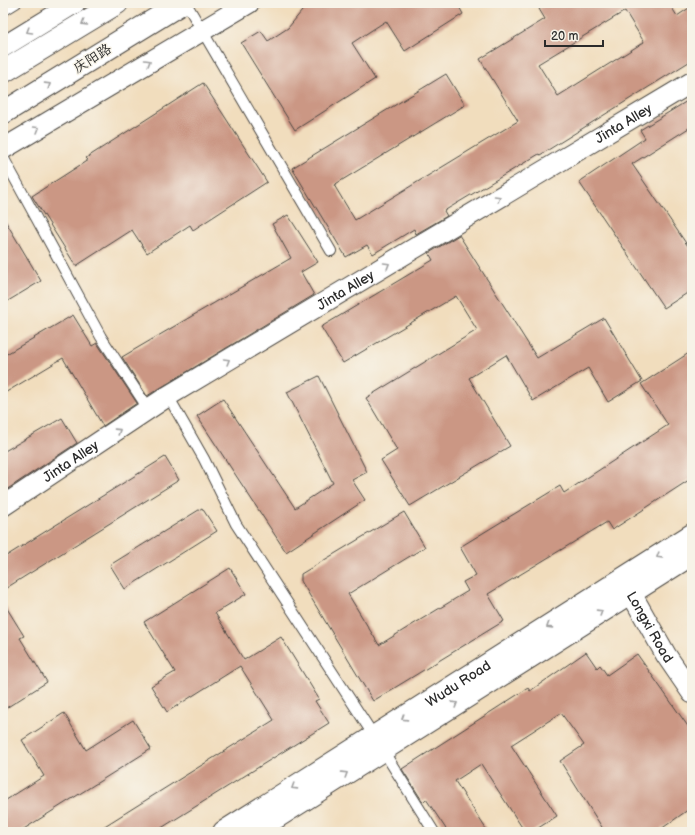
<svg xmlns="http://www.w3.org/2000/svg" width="695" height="835" font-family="'Balsamiq Sans','LXGW WenKai TC',sans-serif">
	<rect width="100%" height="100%" fill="#f7f3e8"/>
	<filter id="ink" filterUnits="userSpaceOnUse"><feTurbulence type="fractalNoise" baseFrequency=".025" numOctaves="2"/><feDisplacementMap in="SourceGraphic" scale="8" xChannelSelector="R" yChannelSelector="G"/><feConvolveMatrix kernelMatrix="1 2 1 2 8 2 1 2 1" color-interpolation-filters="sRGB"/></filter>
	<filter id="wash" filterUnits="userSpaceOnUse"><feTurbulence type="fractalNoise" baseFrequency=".012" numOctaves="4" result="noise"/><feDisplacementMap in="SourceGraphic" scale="16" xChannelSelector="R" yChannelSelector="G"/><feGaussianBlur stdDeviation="0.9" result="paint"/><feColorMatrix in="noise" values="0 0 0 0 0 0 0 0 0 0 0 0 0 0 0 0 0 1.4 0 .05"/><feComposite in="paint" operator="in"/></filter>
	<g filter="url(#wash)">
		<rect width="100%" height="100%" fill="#f1ddbd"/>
		<g id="blocks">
			<g fill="#cb9784" fill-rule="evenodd">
				<path d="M311 3H457L463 14 405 51 386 21 352 43 375 79 295 130 241 43 261 31 268 41 288 28 306 6Z"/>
				<path d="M549 3H669L677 16 692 6V60L540 155 539 154 444 211 447 216 416 234 414 229 373 254 367 245 346 257 292 168 446 74 465 105 334 185 355 220 518 121 480 59 545 19 539 9ZM625 11 644 42 558 96 538 64Z"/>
				<path d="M203 83 267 182 193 230 190 225 147 253 132 230 76 266 32 196 88 160 86 158Z"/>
				<path d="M692 98V126L632 164 692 252V290L664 308 579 182 645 138 640 130Z"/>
				<path d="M288 215 318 262 301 272 314 295 147 396 122 357 291 258 272 224Z"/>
				<path d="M3 217 41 281 3 304Z"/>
				<path d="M459 235 537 358 604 318 642 381 608 402 588 368 533 401 506 355 469 378 510 446 410 506 381 460 397 450 366 398 477 330 456 296 343 363 321 327 433 260 429 253Z"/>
				<path d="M73 315 92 346 97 343 137 403 103 426 63 358 3 394V356Z"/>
				<path d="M692 351V478L612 530 607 522 488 594 504 621 373 701 301 581V574L404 512 425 547 348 594 379 645 468 591 463 582 476 575 460 547 560 486 564 493 668 425 641 384Z"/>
				<path d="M319 376 367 472 352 480 365 500 286 552 197 416 223 399 295 508 333 483 287 392Z"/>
				<path d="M62 418 77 443 3 492V452Z"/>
				<path d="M165 457 179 480 3 590V558Z"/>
				<path d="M202 508 217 531 125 589 110 565Z"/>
				<path d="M230 568 246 594 215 613 244 660 281 637 319 699 315 701 329 723 155 832H95L274 720 240 666 167 712 151 686 175 672 144 622Z"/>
				<path d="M3 602 24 636 20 638 47 682 3 710Z"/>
				<path d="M586 652 597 668 600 665 607 675 637 654 692 732V807L657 832H605L560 761 584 745 561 713 511 745 557 816 532 832H525L481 764 455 781 488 832H448L426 799 423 802 402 769 528 688 530 691Z"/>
				<path d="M64 713 86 750 133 720 151 749 19 832H3V802L44 776 22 740Z"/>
			</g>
		</g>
	</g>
	<g filter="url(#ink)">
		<use href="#blocks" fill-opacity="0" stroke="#494641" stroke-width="1"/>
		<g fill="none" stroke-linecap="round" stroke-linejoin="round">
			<defs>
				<g id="service">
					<path d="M186 3 331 251"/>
					<path d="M3 11 16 3"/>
					<path d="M3 157 101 337 149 410"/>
					<path d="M168 396 204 459 236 524 374 736 434 832"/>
				</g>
				<g id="minor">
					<path d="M3 47 75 3"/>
					<path d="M3 149 249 3"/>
					<path id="s1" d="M3 506 168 396 692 82"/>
					<path id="s2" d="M623 579 666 655 692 693"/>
				</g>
				<g id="secondary">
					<path id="s3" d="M224 832 692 535"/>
					<path d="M253 832 692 554"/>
				</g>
				<g id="primary">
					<path d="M3 72 117 3"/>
					<path d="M3 113 182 3"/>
				</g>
			</defs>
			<use href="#service" stroke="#494641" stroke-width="12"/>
			<use href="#minor" stroke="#494641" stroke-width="22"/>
			<use href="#secondary" stroke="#494641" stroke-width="24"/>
			<use href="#primary" stroke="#494641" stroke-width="24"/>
			<use href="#service" stroke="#fff" stroke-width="10"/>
			<use href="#minor" stroke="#fff" stroke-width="20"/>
			<use href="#secondary" stroke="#fff" stroke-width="22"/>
			<use href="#primary" stroke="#fff" stroke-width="22"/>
		</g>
		<defs><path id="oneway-chevron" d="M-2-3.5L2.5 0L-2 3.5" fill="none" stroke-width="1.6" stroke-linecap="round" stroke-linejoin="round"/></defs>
		<g stroke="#a0a0a0">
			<use href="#oneway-chevron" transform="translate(84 23) rotate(149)"/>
			<use href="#oneway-chevron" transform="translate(29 31) rotate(149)"/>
			<use href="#oneway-chevron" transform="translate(148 62) rotate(-31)"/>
			<use href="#oneway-chevron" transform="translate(48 85) rotate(-32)"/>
			<use href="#oneway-chevron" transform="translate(37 129) rotate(-31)"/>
			<use href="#oneway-chevron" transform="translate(498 198) rotate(-31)"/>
			<use href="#oneway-chevron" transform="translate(387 265) rotate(-31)"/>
			<use href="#oneway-chevron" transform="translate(227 361) rotate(-31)"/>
			<use href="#oneway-chevron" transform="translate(118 431) rotate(-33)"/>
			<use href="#oneway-chevron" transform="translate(659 556) rotate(148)"/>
			<use href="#oneway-chevron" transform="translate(600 612) rotate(-32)"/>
			<use href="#oneway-chevron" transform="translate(549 626) rotate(148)"/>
			<use href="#oneway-chevron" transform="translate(455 704) rotate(-32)"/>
			<use href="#oneway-chevron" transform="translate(404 718) rotate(148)"/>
			<use href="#oneway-chevron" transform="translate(345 774) rotate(-32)"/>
			<use href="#oneway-chevron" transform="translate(294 787) rotate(148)"/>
		</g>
	</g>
	<g text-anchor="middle" stroke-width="3" stroke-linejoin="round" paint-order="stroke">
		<g font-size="14" fill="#2b2b2b" stroke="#f7f3e8">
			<text transform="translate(92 58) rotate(-32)" y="5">庆阳路</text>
			<text dy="5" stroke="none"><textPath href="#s1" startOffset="729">Jinta Alley</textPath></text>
			<text dy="5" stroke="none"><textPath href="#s1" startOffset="405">Jinta Alley</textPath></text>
			<text dy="5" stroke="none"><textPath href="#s1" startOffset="81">Jinta Alley</textPath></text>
			<text dy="5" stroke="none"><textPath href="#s2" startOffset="55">Longxi Road</textPath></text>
			<text dy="5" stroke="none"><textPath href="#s3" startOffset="277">Wudu Road</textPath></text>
		</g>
	</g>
	<rect width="695" height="835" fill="none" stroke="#f7f3e8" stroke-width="16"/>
	<path d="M545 40v6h58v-6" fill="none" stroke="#2b2b2b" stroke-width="2"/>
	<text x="551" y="40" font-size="12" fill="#2b2b2b" stroke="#f7f3e8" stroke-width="3" paint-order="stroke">20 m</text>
</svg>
